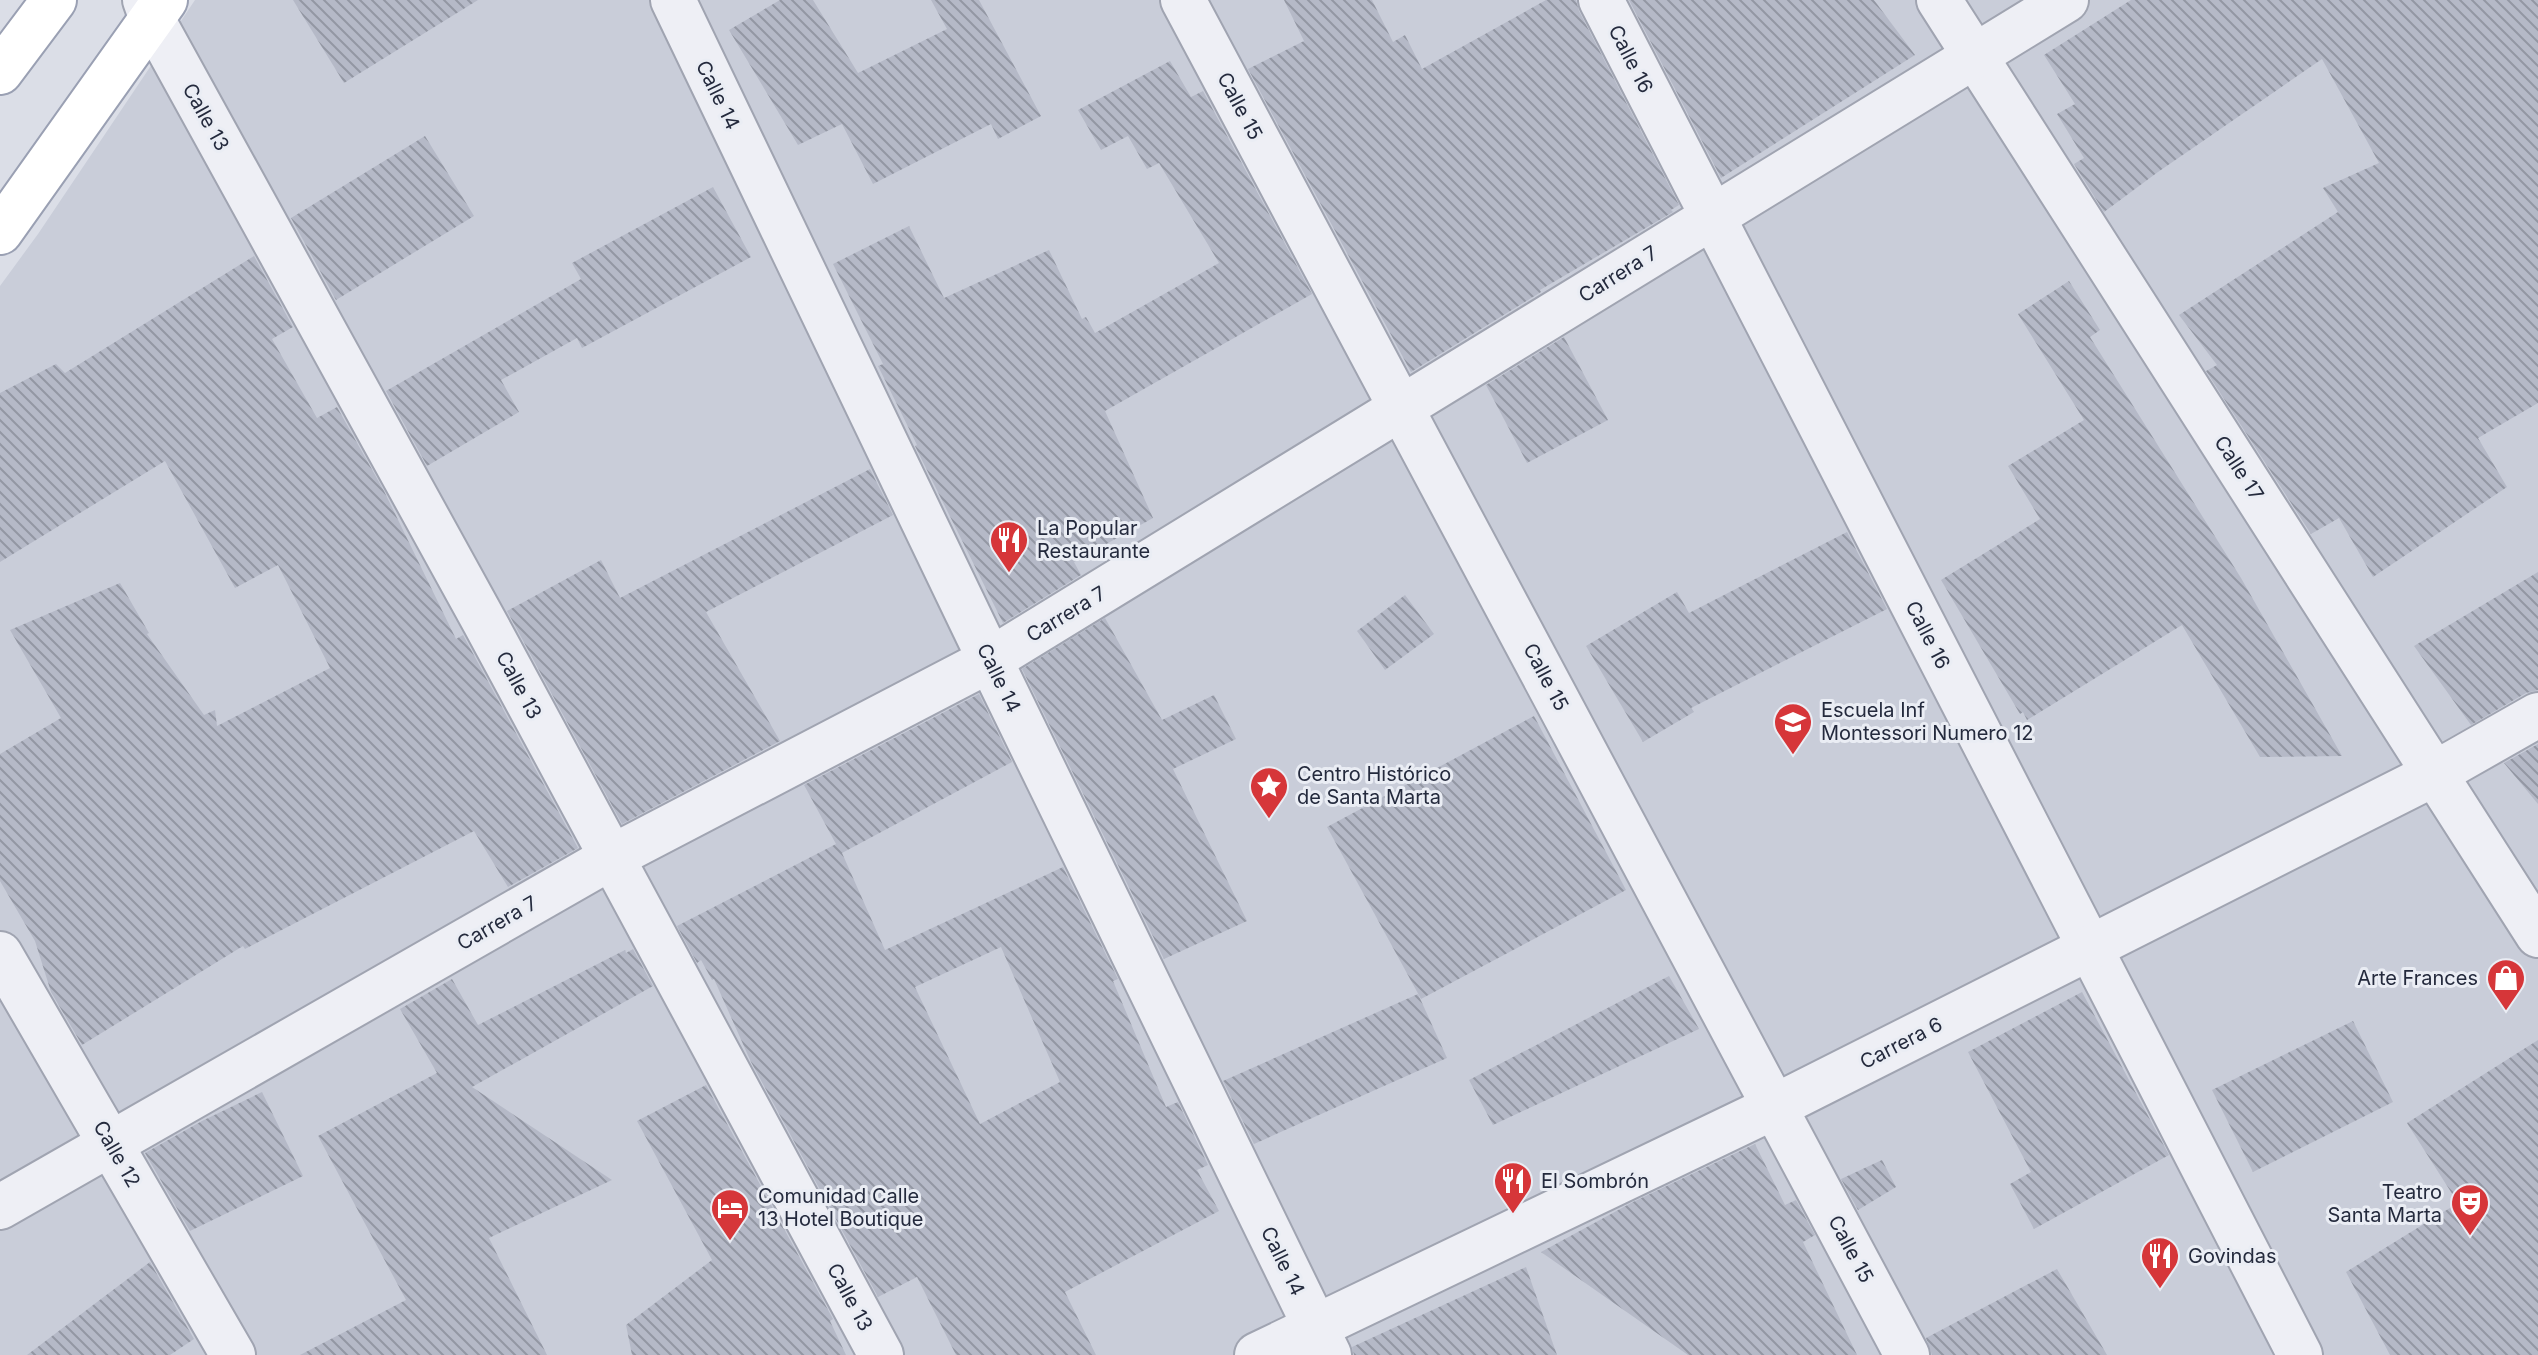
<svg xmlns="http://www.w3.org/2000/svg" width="2538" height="1355" font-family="Inter,sans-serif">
	<defs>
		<pattern id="building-back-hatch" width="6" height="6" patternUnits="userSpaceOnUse" patternTransform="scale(2)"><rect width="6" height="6" fill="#b5b9c7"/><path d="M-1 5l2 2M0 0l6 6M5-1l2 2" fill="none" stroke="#9397a3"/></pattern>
	</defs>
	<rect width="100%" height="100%" fill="#dbdee7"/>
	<path fill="#c9cdd9" d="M195 0H2538V1355H0V286L38 234Z"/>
	<g fill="url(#building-back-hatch)" fill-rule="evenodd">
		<path d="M293 0H478L344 83Z"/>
		<path d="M780 0H813L858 73 947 29 931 0H979L1041 116 998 139 991 124 873 184 842 124 798 145 729 30Z"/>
		<path d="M1284 0H1372L1393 42 1405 35 1422 69 1546 0H1576L1579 11 1679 205 1671 210 1673 212 1540 290 1541 292 1411 372 1248 69 1304 41Z"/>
		<path d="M1629 0H1874L1915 55 1721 178Z"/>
		<path d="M2131 0H2538V403L2478 438 2507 487 2373 577 2339 518 2311 534 2206 371 2217 365 2179 315 2338 212 2323 188 2379 163 2322 59 2158 172 2104 212 2074 164 2084 158 2057 114 2075 104 2044 55Z"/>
		<path d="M1170 61 1191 97 1203 91 1312 294 1105 411 1153 518 1074 562 1081 575 1003 623 915 446 917 445 878 366 883 364 833 264 909 226 944 298 1049 250 1082 319 1086 317 1095 333 1219 263 1159 163 1147 169 1128 136 1101 150 1078 110Z"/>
		<path d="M425 136 474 216 336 300 291 218Z"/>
		<path d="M713 187 751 257 582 348 577 338 501 380 519 412 427 466 386 391 581 279 572 263Z"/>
		<path d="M254 256 293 327 272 339 317 418 337 407 384 491 456 639 463 635 578 848 508 887 474 831 245 949 243 946 82 1045 51 992 35 941 0 881V754L61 718 10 630 120 583 149 633 147 634 204 715 215 710 217 726 330 668 278 565 235 588 165 461 0 562V393L56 364 65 373Z"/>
		<path d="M2069 281 2100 330 2090 337 2241 578 2342 756 2260 757 2182 625 2027 720 2023 712 2020 714 1941 580 2040 519 2008 466 2084 420 2018 314Z"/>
		<path d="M1564 337 1608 420 1527 463 1486 385Z"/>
		<path d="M870 469 893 515 706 612 780 741 622 824 507 611 601 560 620 598Z"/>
		<path d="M1847 532 1887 609 1691 708 1694 712 1643 742 1586 646 1677 592 1689 613Z"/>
		<path d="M2538 572V690L2526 693 2471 725 2414 646Z"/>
		<path d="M1405 595 1434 634 1385 670 1357 631Z"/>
		<path d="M1105 618 1162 720 1214 695 1236 739 1173 769 1247 921 1164 959 1022 669Z"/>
		<path d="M979 694 1012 762 842 853 885 950 1063 867 1118 979 1113 981 1166 1107 1178 1102 1208 1165 1197 1170 1219 1211 1065 1292 1096 1355H956L917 1277 878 1297 751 1062 714 979 712 980 701 960 697 963 677 926 836 844 804 785ZM1001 947 1060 1082 980 1124 915 987Z"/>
		<path d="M1534 716 1626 890 1421 999 1327 827Z"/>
		<path d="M2538 744V804L2504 763Z"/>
		<path d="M633 949 653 986 472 1087 612 1180 489 1238 547 1355H300L406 1300 318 1136 437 1073 400 1009 452 979 478 1025 625 950 626 953Z"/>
		<path d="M1669 976 1699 1029 1493 1125 1469 1080Z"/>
		<path d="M2082 992 2169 1155 2034 1229 2010 1184 2031 1172 1968 1052Z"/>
		<path d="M1418 994 1447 1058 1254 1144 1223 1081Z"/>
		<path d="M2353 1021 2393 1102 2253 1172 2212 1090Z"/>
		<path d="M2538 1040V1355H2390L2346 1272 2458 1203 2407 1123Z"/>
		<path d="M706 1085 833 1319 830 1321 846 1355H632L626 1325 712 1260 637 1121Z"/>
		<path d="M262 1092 303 1176 190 1231 145 1153 202 1121Z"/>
		<path d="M1755 1144 1785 1205 1796 1200 1815 1235 1803 1242 1857 1355H1688L1541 1252 1633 1202Z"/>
		<path d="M1882 1160 1896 1187 1858 1210 1841 1179Z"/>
		<path d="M150 1262 194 1339 170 1355H27Z"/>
		<path d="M1526 1267 1557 1355H1354L1352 1347Z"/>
		<path d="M2057 1269 2107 1355H1932L1926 1338Z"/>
	</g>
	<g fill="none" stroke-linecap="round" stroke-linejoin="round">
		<defs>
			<g id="minor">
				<path d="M145 0 151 17 484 621 881 1355"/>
				<path d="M673 0 990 660 1329 1355"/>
				<path d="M1183 0 1907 1355"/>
				<path d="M1601 0 2300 1355"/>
				<path d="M1939 0 2538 935"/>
				<path d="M0 954 233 1355"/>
				<path d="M0 1207 612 857 990 660 2066 0"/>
				<path d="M1257 1355 1776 1106 2434 774 2538 715"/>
			</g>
			<g id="major">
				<path d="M0 72 54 0"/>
				<path d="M0 232 165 0"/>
			</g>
		</defs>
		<use href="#minor" stroke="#a0a4b1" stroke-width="48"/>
		<use href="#major" stroke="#9aa0b3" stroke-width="48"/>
		<use href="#minor" stroke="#eeeff5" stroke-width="44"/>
		<use href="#major" stroke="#fff" stroke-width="44"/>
	</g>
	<defs>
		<symbol id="restaurant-pin" viewBox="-11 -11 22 30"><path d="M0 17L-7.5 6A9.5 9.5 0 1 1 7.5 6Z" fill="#d63639" stroke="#eaedf4"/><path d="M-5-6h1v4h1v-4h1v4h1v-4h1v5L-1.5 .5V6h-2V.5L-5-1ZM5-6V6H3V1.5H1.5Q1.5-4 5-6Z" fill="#fff"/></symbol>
		<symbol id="school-pin" viewBox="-11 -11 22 30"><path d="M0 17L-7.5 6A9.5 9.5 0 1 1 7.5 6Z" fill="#d63639" stroke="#eaedf4"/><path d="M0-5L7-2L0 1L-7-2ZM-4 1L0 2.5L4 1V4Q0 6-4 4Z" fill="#fff"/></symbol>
		<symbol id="sight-pin" viewBox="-11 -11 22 30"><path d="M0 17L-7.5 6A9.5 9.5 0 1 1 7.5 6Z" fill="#d63639" stroke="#eaedf4"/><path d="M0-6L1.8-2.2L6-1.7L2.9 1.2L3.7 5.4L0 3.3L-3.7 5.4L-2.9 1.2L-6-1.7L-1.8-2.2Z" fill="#fff"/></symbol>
		<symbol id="shop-pin" viewBox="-11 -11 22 30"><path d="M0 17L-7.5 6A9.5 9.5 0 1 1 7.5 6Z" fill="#d63639" stroke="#eaedf4"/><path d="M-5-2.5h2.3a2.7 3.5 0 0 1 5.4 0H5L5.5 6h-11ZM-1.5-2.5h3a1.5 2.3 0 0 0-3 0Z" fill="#fff"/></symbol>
		<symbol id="theatre-pin" viewBox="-11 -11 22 30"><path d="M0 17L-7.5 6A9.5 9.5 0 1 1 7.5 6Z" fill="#d63639" stroke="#eaedf4"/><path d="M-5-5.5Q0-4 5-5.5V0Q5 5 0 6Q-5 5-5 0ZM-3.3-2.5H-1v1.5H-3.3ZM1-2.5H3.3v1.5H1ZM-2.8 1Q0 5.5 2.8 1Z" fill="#fff"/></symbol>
		<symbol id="hotel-pin" viewBox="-11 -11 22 30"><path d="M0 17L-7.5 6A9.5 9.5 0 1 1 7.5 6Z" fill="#d63639" stroke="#eaedf4"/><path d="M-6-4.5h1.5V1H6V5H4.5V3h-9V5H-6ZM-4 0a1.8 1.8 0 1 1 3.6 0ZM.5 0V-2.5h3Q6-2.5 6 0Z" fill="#fff"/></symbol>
	</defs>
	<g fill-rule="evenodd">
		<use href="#restaurant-pin" x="987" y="518" width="44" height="60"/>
		<use href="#school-pin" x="1771" y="700" width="44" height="60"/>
		<use href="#sight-pin" x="1247" y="764" width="44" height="60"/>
		<use href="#shop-pin" x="2484" y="956" width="44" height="60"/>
		<use href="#restaurant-pin" x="1491" y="1159" width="44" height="60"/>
		<use href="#theatre-pin" x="2448" y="1181" width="44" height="60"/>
		<use href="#hotel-pin" x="708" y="1186" width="44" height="60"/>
		<use href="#restaurant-pin" x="2138" y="1234" width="44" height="60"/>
	</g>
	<g text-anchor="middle" stroke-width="6" stroke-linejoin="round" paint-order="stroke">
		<g font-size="20" fill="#242a3d" stroke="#eaedf4">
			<text transform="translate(1631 59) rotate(63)" y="7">Calle 16</text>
			<text transform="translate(718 95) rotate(64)" y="7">Calle 14</text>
			<text transform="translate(1240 106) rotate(62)" y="7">Calle 15</text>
			<text transform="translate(206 117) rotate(61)" y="7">Calle 13</text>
			<text transform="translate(1618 274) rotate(-32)" y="7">Carrera 7</text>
			<text transform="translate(2239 468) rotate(57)" y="7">Calle 17</text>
			<text transform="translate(1066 614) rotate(-31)" y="7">Carrera 7</text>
			<text transform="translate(1928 635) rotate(63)" y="7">Calle 16</text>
			<text transform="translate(1546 677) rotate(62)" y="7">Calle 15</text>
			<text transform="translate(999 678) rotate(64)" y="7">Calle 14</text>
			<text transform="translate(519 685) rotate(62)" y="7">Calle 13</text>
			<text transform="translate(497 923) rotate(-30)" y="7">Carrera 7</text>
			<text transform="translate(1901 1043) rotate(-27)" y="7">Carrera 6</text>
			<text transform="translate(117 1154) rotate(60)" y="7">Calle 12</text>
			<text transform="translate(1851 1249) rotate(62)" y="7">Calle 15</text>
			<text transform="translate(1283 1261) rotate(64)" y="7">Calle 14</text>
			<text transform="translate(850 1297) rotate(62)" y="7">Calle 13</text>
		</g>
		<g font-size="20" fill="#242a3d" stroke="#eaedf4" text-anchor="start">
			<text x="1037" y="535">La Popular<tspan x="1037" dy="23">Restaurante</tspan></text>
			<text x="1821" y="717">Escuela Inf<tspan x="1821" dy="23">Montessori Numero 12</tspan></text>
			<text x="1297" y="781">Centro Histórico<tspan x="1297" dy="23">de Santa Marta</tspan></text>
			<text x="2478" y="985" text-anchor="end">Arte Frances</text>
			<text x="1541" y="1188">El Sombrón</text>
			<text x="2442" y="1199" text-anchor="end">Teatro<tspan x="2442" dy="23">Santa Marta</tspan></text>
			<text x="758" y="1203">Comunidad Calle<tspan x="758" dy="23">13 Hotel Boutique</tspan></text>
			<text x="2188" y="1263">Govindas</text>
		</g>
	</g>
</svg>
